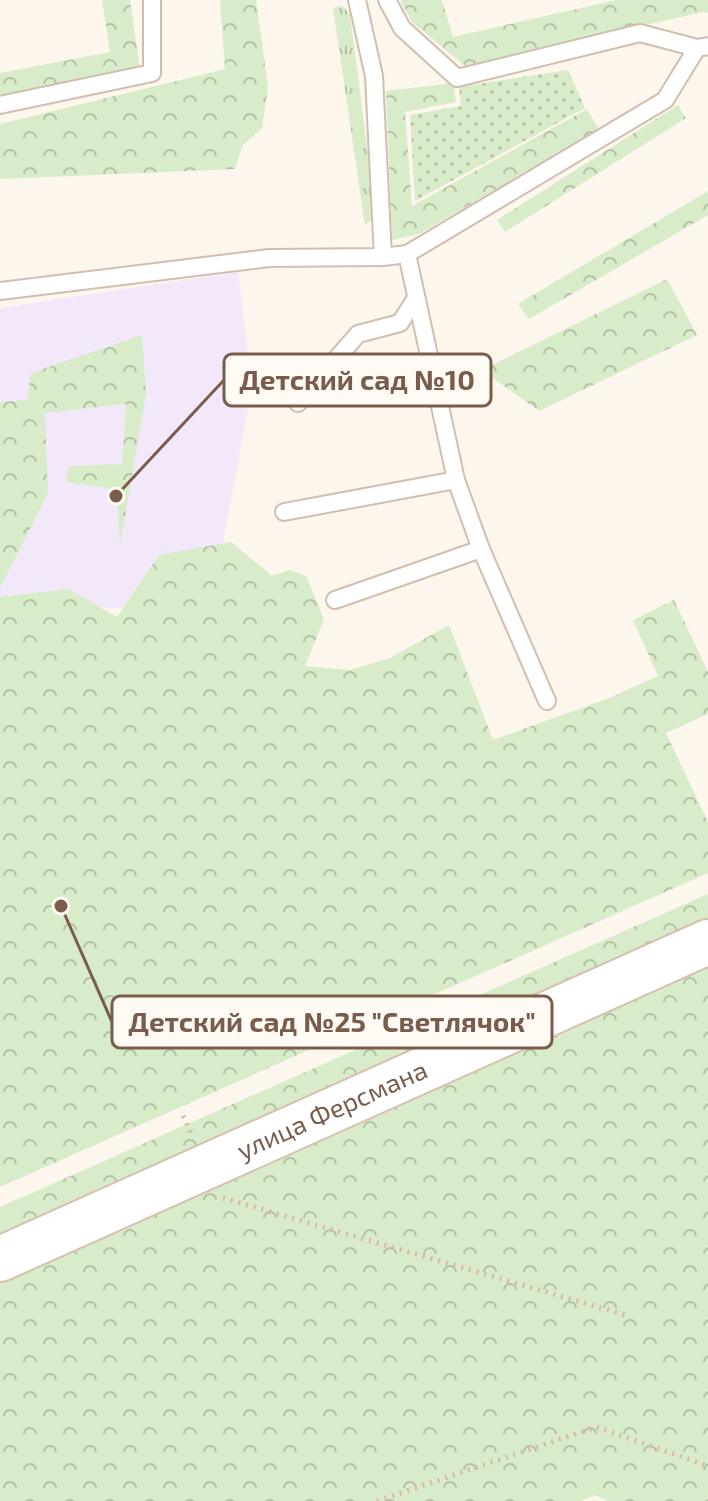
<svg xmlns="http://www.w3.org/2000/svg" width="708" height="1501" font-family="'Exo 2',sans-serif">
	<defs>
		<pattern id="grass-tufts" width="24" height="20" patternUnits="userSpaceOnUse" patternTransform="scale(2)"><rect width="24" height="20" fill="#d8ecc9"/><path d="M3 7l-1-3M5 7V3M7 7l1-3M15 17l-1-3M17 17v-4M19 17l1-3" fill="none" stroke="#b4c2a5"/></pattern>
		<pattern id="forest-crowns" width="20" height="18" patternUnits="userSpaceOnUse" patternTransform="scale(2)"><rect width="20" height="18" fill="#d8ecc9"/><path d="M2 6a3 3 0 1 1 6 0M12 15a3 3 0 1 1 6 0" fill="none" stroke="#b4c2a5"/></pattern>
		<pattern id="park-dots" width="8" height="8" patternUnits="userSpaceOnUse" patternTransform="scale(2)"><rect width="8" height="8" fill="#d8ecc9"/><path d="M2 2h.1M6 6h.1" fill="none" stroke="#b4c2a5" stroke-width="1.8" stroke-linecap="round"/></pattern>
	</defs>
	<rect width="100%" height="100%" fill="#fdf6ec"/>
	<path fill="#f3e8fa" d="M238 272 252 388 210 611 0 604V308Z"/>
	<path fill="url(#grass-tufts)" d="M343 6 350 15 376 216 365 225 333 8Z"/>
	<g fill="url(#forest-crowns)">
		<path d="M102 0H130L140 69 0 95V73L110 52Z"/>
		<path d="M220 0H256L268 87 262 128 242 146 235 169 0 179V124L225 69Z"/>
		<path d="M400 0H442L453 37 616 0H708V13L703 12 465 66 412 22Z"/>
		<path d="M453 83 456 102 405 112 412 206 587 109 599 129 419 234 392 240 386 91Z"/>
		<path d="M678 105 686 118 505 232 497 220Z"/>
		<path d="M708 191V215L529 319 518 304Z"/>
		<path d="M667 279 697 335 539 411 482 370Z"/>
		<path d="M142 335 146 394 120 546 117 489 66 482 69 466 122 464 126 404 45 413 48 493 0 588V402L27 400 31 373Z"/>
		<path d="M231 542 272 576 289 570 306 576 324 619 305 666 350 670 390 658 449 625 493 740 612 697 658 676 633 620 674 600 708 672V714L666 733 708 822V873L0 1187V597L68 589 117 617 159 555Z"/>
		<path d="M708 894V919L0 1233V1207Z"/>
		<path d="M708 963V1501H608L595 1495 580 1501H0V1273Z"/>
	</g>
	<path fill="url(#park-dots)" d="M568 70 585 108 415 201 410 115 461 106 459 87Z"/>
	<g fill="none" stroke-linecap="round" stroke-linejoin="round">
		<defs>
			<g id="lane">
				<path d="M387 0 402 28 457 78 640 33 697 48 708 46"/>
				<path d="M0 105 152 73V0"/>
				<path d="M407 254 456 480 481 549 547 701"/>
				<path d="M383 257 407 254 665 100 697 48"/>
				<path d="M0 291 269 258 383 257 374 76 357 0"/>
				<path d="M298 403 358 334 400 323 416 298"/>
				<path d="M284 512 456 480"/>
				<path d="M335 600 481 549"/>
			</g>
			<g id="secondary">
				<path id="s1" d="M0 1259 708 942"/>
			</g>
		</defs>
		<use href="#lane" stroke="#d1beb0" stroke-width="20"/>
		<use href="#secondary" stroke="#d6c0b0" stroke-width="48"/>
		<g stroke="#d9b8a5" stroke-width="5" stroke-dasharray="2 6" stroke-linecap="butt">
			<path d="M183 1116 192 1135"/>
			<path d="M223 1198 629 1316"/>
			<path d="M377 1501 596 1427 708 1466"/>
		</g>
		<use href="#lane" stroke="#fff" stroke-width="16"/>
		<use href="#secondary" stroke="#fff" stroke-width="44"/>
	</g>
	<g text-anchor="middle" stroke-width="7" stroke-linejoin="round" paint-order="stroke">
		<g font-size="26" fill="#7a5c4d" stroke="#fffaf3">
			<text dy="9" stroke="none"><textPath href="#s1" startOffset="364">улица Ферсмана</textPath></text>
		</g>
	</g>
	<path fill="none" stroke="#7a5c4d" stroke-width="3" d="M116 496L224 380M61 906L112 1022"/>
	<g fill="#7a5c4d" stroke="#fffaf3" stroke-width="3">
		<circle cx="116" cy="496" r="8"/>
		<circle cx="61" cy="906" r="8"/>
	</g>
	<g fill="#fffaf3" stroke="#7a5c4d" stroke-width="3">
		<rect x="224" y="354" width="267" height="52" rx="8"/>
		<rect x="112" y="996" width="440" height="52" rx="8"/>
	</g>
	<g font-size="28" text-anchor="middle" font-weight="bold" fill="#7a5c4d">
		<text x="357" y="390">Детский сад №10</text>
		<text x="332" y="1032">Детский сад №25 "Светлячок"</text>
	</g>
</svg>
